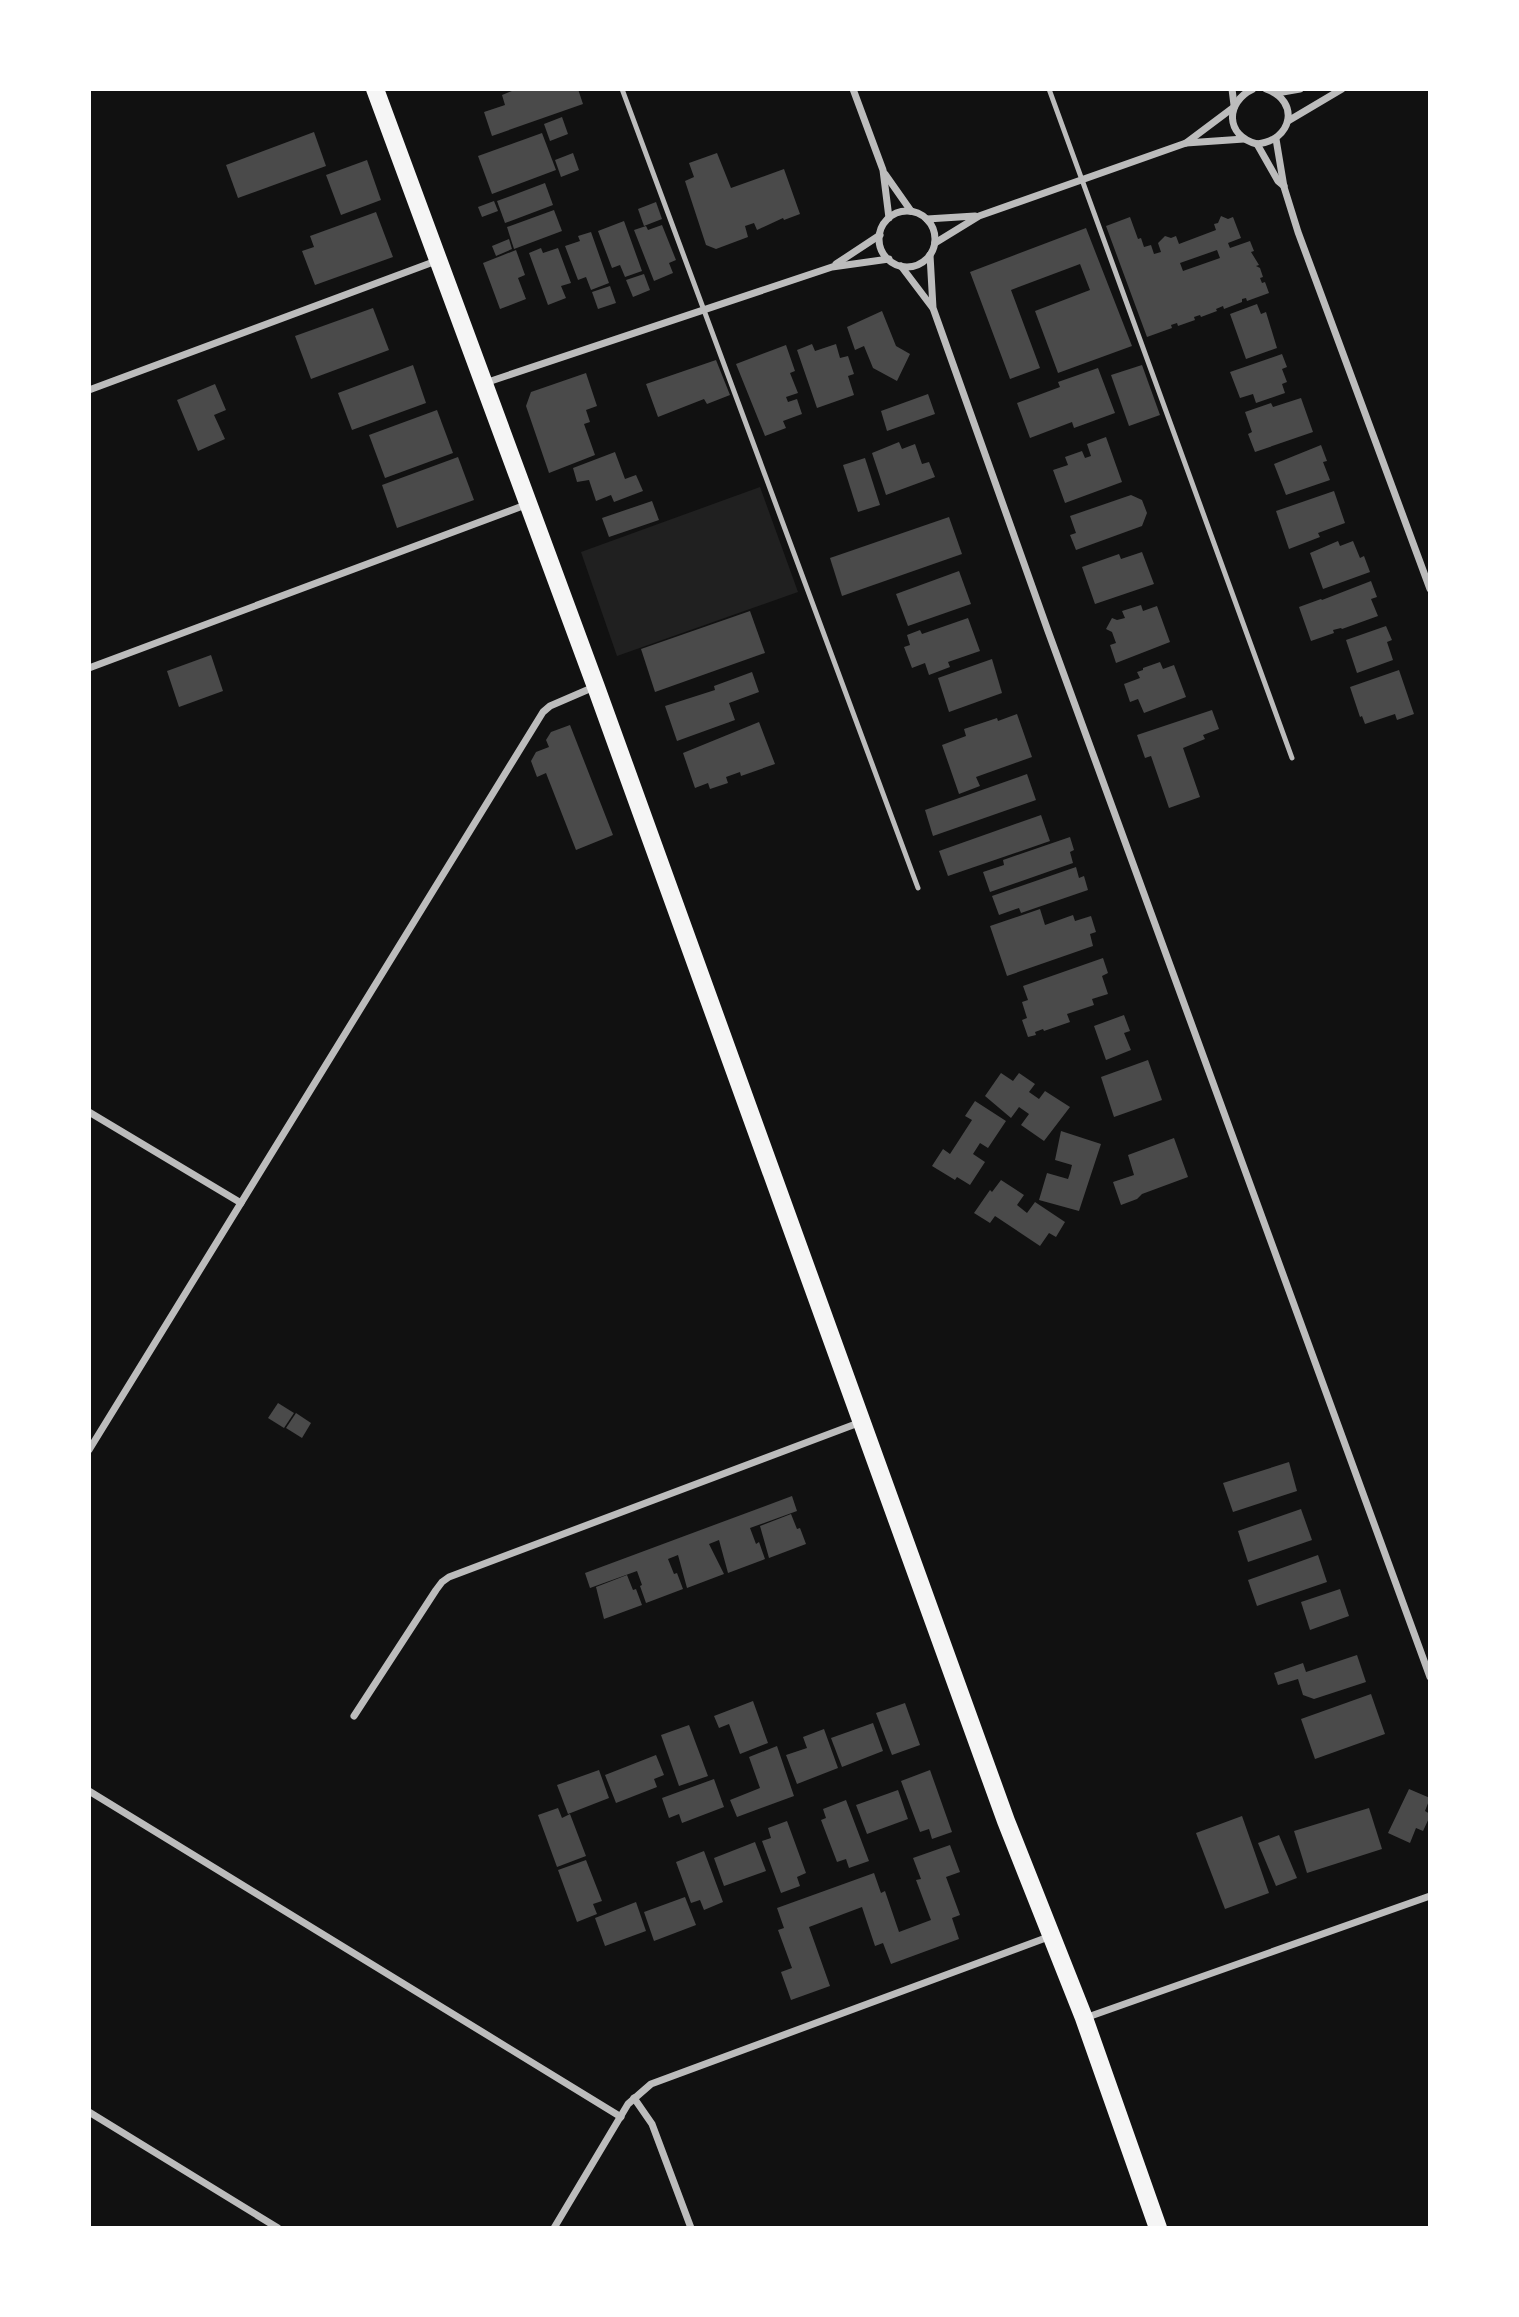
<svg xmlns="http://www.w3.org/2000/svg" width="1519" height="2317" font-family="'Alegreya Sans',sans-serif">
	<rect width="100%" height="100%" fill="#111"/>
	<path fill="#202020" d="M760 487 798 592 617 656 581 552Z"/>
	<g fill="#4a4a4a" fill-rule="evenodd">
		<path d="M517 89H578L583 104 492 136 484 112 505 105 502 95Z"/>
		<path d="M562 117 568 134 550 141 544 124Z"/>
		<path d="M314 132 326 166 238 198 226 165Z"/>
		<path d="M542 133 556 170 492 194 478 156Z"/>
		<path d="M573 153 579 170 561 177 555 160Z"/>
		<path d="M717 153 731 188 784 169 800 214 784 220 783 218 757 230 754 223 745 226 748 237 716 249 706 245 685 181 694 177 689 163Z"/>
		<path d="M367 160 381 200 341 215 326 175Z"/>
		<path d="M545 183 553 205 505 223 497 201Z"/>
		<path d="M494 201 498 211 482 217 478 207Z"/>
		<path d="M656 202 662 219 644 226 638 209Z"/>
		<path d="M554 210 562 231 514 249 507 227Z"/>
		<path d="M376 212 393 257 315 285 302 251 314 247 310 236Z"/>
		<path d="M1221 216 1228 219 1233 217 1241 238 1228 243 1230 248 1250 241 1254 251 1251 252 1259 265 1256 266 1260 268 1263 277 1260 278 1262 283 1265 282 1269 293 1247 301 1246 298 1242 299V302L1224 309 1223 306 1216 309 1217 311 1201 317 1200 315 1194 317 1195 320 1178 326 1177 323 1171 325 1172 328 1147 337 1106 226 1130 217 1138 239 1141 238 1144 247 1151 245 1154 254 1161 252 1158 243 1165 236 1171 238 1176 236 1179 244 1216 230 1214 224 1218 223ZM1217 250 1220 258 1183 271 1180 263Z"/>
		<path d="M624 221 642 271 625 277 620 265 612 268 598 231Z"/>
		<path d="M662 225 676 260 669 263 673 273 654 281 634 230 646 226 648 230Z"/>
		<path d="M1086 228 1132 346 1058 373 1035 311 1090 290 1080 264 1011 290 1040 368 1010 379 970 272Z"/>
		<path d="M591 232 609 283 591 290 586 277 578 280 565 246 580 241 578 236Z"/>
		<path d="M509 239 512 249 496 256 492 246Z"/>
		<path d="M541 248 543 253 558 248 571 283 561 286 566 298 548 305 529 253Z"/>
		<path d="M516 250 525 275 518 278 526 299 500 309 483 263Z"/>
		<path d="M644 274 650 290 633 297 626 280Z"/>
		<path d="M610 286 616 303 598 309 592 292Z"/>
		<path d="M1257 304 1261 314 1266 312 1277 348 1246 359 1230 314Z"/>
		<path d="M373 308 389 350 311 379 295 336Z"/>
		<path d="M882 311 896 346 910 354 897 381 873 368 864 346 855 350 847 327Z"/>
		<path d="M812 344 815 351 836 344 840 358 848 356 854 374 848 376 854 395 817 408 797 350Z"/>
		<path d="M786 345 795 371 790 373 798 393 786 397 788 402 797 399 802 414 783 421 786 428 765 436 736 364Z"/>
		<path d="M1282 354 1287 367 1282 369 1287 382 1282 384 1285 393 1256 403 1253 394 1240 398 1230 372Z"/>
		<path d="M716 360 730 395 707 404 704 399 658 417 646 384Z"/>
		<path d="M413 365 426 403 352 430 338 393Z"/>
		<path d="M1142 365 1160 415 1129 426 1111 375Z"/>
		<path d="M1098 368 1115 413 1074 428 1072 422 1030 438 1017 403 1060 387 1058 382Z"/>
		<path d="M586 373 597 406 586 410 590 422 584 424 595 455 549 473 526 406 531 392Z"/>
		<path d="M215 384 226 410 214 415 225 439 198 451 177 400Z"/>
		<path d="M928 394 935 414 887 431 881 411Z"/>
		<path d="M1301 398 1313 432 1255 452 1248 434 1252 432 1245 412 1271 403 1273 407Z"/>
		<path d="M437 410 453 453 385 478 369 435Z"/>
		<path d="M1106 437 1122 482 1065 503 1053 470 1068 465 1065 457 1082 451 1085 458 1091 456 1087 444Z"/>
		<path d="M899 442 902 449 915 444 922 464 929 462 935 477 886 495 872 453Z"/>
		<path d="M1321 445 1327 461 1323 462 1330 480 1286 495 1274 464Z"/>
		<path d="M615 452 625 479 636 475 643 491 614 502 611 495 596 501 589 480 577 482 573 468Z"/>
		<path d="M458 457 474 500 397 528 382 485Z"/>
		<path d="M865 458 880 505 858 512 843 465Z"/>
		<path d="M1334 491 1345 523 1318 533 1320 537 1289 549 1276 511Z"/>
		<path d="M1131 495 1142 500 1147 513 1142 526 1076 550 1070 535 1076 533 1070 516Z"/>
		<path d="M652 501 659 520 609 537 602 518Z"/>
		<path d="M949 517 962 554 842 596 830 558Z"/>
		<path d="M1338 541 1340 546 1353 541 1360 558 1364 556 1370 572 1323 589 1310 553Z"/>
		<path d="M1142 552 1154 584 1095 604 1082 567 1119 554 1121 559Z"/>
		<path d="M959 571 971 604 908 626 896 594Z"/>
		<path d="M1371 581 1377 597 1371 599 1378 616 1342 629 1341 628 1333 630 1334 633 1311 641 1299 607 1321 599 1322 600Z"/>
		<path d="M1141 605 1143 611 1157 606 1170 642 1116 663 1110 645 1116 643 1112 632 1106 629 1112 618 1117 620 1125 618 1122 611Z"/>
		<path d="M750 611 765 653 655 692 641 649Z"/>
		<path d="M968 618 980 651 948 662 950 667 929 675 925 663 912 668 904 647 910 645 907 635 920 630 922 634Z"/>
		<path d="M1386 626 1392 640 1387 642 1393 660 1357 673 1346 640Z"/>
		<path d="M211 655 223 691 179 707 167 671Z"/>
		<path d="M992 659 1002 693 949 712 938 678Z"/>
		<path d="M1160 662 1163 669 1174 665 1186 697 1144 713 1138 699 1130 702 1124 684 1140 678 1137 672 1143 670V668Z"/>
		<path d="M1399 670 1414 714 1397 720 1395 714 1365 724 1362 716 1360 717 1350 687Z"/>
		<path d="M752 672 759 692 729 703 735 720 677 741 665 706 715 690 714 686Z"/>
		<path d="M1212 710 1219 729 1203 735 1205 739 1183 748 1200 797 1169 808 1151 756 1145 758 1137 735Z"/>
		<path d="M1017 714 1032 757 976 777 980 786 959 794 942 745 966 736 964 729 997 718 998 721Z"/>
		<path d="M759 722 775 764 741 776 740 772 726 777 728 783 710 789 708 783 695 788 683 753Z"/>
		<path d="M570 725 613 835 576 850 546 773 537 777 531 761 536 752 549 747 546 740 551 732Z"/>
		<path d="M1027 774 1036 800 933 836 925 810Z"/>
		<path d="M1041 815 1050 841 948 876 939 851Z"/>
		<path d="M1070 837 1074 850 1070 852 1073 863 990 892 983 872 1004 865 1003 860Z"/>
		<path d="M1076 867 1079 878 1084 876 1088 890 1021 913 1019 908 999 915 992 896Z"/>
		<path d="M1040 909 1045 925 1073 915 1075 921 1091 916 1096 932 1090 934 1093 946 1007 976 990 926Z"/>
		<path d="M1103 958 1108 973 1102 976 1108 994 1092 999 1094 1005 1067 1014 1070 1022 1044 1031 1043 1029 1035 1032 1036 1035 1028 1037 1022 1020 1027 1018 1022 1002 1028 1000 1023 986Z"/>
		<path d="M1124 1015 1130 1031 1124 1033 1131 1050 1106 1060 1094 1026Z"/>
		<path d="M1148 1060 1162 1100 1114 1117 1101 1077Z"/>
		<path d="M1001 1073 1013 1081 1019 1073 1035 1084 1029 1092 1039 1099 1045 1091 1070 1107 1044 1141 1021 1125 1029 1114 1019 1107 1011 1118 985 1096Z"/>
		<path d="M975 1101 1006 1121 988 1148 980 1143 973 1154 985 1162 970 1185 957 1177 955 1180 932 1166 943 1149 950 1154 972 1120 965 1116Z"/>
		<path d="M1061 1131 1101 1144 1079 1211 1039 1200 1047 1173 1068 1179 1070 1173 1072 1165 1055 1160Z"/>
		<path d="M1174 1138 1188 1177 1142 1194 1137 1199 1121 1205 1113 1182 1134 1175 1128 1155Z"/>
		<path d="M1001 1180 1024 1195 1017 1205 1027 1213 1035 1202 1065 1222 1056 1237 1049 1233 1040 1246 995 1216 990 1223 974 1213 990 1190 992 1192Z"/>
		<path d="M278 1403 294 1413 284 1428 268 1418Z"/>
		<path d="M296 1413 311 1423 302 1438 286 1428Z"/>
		<path d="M1289 1462 1297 1491 1233 1512 1223 1483Z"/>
		<path d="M792 1496 797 1511 750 1528 756 1544 759 1542 765 1559 728 1573 719 1540 709 1544 724 1574 687 1588 678 1555 668 1559 674 1574 677 1573 683 1589 646 1603 640 1586 642 1585 637 1571 590 1588 585 1573Z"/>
		<path d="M1301 1509 1312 1540 1248 1562 1238 1531Z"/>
		<path d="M791 1514 797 1529 800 1528 806 1544 769 1558 760 1526Z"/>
		<path d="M1318 1555 1327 1582 1257 1606 1248 1580Z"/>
		<path d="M627 1575 633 1590 636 1589 642 1605 604 1619 596 1587Z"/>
		<path d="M1340 1589 1349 1616 1310 1630 1301 1602Z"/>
		<path d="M1357 1655 1366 1682 1314 1699 1303 1695 1298 1679 1278 1685 1274 1673 1303 1663 1306 1672Z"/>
		<path d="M1371 1694 1385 1734 1315 1759 1301 1719Z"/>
		<path d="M753 1701 768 1743 740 1754 729 1724 719 1728 714 1716Z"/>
		<path d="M905 1703 920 1745 892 1755 876 1713Z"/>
		<path d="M873 1723 883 1751 842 1767 831 1738Z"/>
		<path d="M689 1725 708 1776 679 1786 661 1735Z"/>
		<path d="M824 1729 838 1768 797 1784 786 1755 807 1748 803 1737Z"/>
		<path d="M777 1746 794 1796 737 1817 730 1800 760 1788 749 1757Z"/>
		<path d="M656 1755 664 1775 654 1779 657 1787 616 1803 605 1775Z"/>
		<path d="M599 1770 609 1798 568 1814 557 1785Z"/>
		<path d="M930 1770 952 1832 932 1839 929 1829 920 1832 901 1781Z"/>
		<path d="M714 1779 724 1807 682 1823 679 1814 669 1818 662 1798Z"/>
		<path d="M1409 1789 1430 1798 1425 1811 1430 1814V1816L1423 1831 1416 1828 1410 1843 1388 1833Z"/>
		<path d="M898 1790 908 1819 867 1834 856 1805Z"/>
		<path d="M846 1800 869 1861 849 1868 846 1859 837 1862 821 1820 826 1818 823 1809Z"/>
		<path d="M558 1808 562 1818 570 1814 586 1856 557 1867 538 1815Z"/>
		<path d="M1369 1808 1382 1849 1307 1873 1294 1831Z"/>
		<path d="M1242 1816 1269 1893 1225 1909 1196 1833Z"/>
		<path d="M787 1821 806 1873 797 1877 800 1886 781 1893 762 1841 771 1838 768 1828Z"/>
		<path d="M1279 1835 1297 1878 1276 1886 1258 1843Z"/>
		<path d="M755 1842 766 1871 724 1886 714 1858Z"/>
		<path d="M950 1845 960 1872 946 1877 960 1915 952 1918 959 1939 891 1964 883 1943 875 1946 862 1907 809 1927 830 1986 791 2000 781 1972 792 1968 778 1930 784 1928 777 1908 874 1873 881 1893 885 1891 899 1932 931 1920 916 1880 921 1879 913 1858Z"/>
		<path d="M704 1851 723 1902 704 1910 700 1900 691 1903 676 1862Z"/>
		<path d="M586 1860 602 1901 593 1904 597 1914 577 1922 558 1870Z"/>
		<path d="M685 1897 696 1925 654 1941 644 1912Z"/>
		<path d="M636 1902 646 1931 605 1946 595 1918Z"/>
	</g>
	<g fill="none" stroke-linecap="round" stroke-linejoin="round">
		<g stroke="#bcbcbc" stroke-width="5">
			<path d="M622 89 918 888"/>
			<path d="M1049 89 1292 758"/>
		</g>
		<g stroke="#bcbcbc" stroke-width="7">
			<path d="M853 89 883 170 889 218"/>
			<path d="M1232 89 1234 105"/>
			<path d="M1253 89C1225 102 1225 136 1257 144 1292 141 1301 101 1266 89"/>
			<path d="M1277 93 1300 89"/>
			<path d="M1288 121 1342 89"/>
			<path d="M1276 139 1284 187 1298 232 1430 589"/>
			<path d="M1186 143 1234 107"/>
			<path d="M1257 144 1278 181 1284 186"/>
			<path d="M885 174 911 211"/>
			<circle cx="907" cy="239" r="28"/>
			<path d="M927 219 975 216"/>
			<path d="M935 243 979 216 1186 143 1244 139"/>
			<path d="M930 255 933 308 1048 631 1430 1677"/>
			<path d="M836 264 880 235"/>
			<path d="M901 266 932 307"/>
			<path d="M485 383 832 267 889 259"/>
			<path d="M89 390 436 261"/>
			<path d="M89 668 528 504"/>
			<path d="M89 1112 241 1203"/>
			<path d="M89 1450 543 712 550 706 594 687"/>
			<path d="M354 1716 436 1590 442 1582 449 1577 861 1422"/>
			<path d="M89 1791 621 2117"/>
			<path d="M1085 2018 1430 1896"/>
			<path d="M634 2098 652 2124 691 2228"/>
			<path d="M89 2112 278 2228"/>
			<path d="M554 2228 628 2104 651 2084 1051 1936"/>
		</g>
		<path stroke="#f5f5f5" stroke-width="18" d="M375 89 596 687 1006 1821 1084 2018 1158 2228"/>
	</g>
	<rect width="1519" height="2317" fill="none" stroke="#ffffff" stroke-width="182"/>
</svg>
